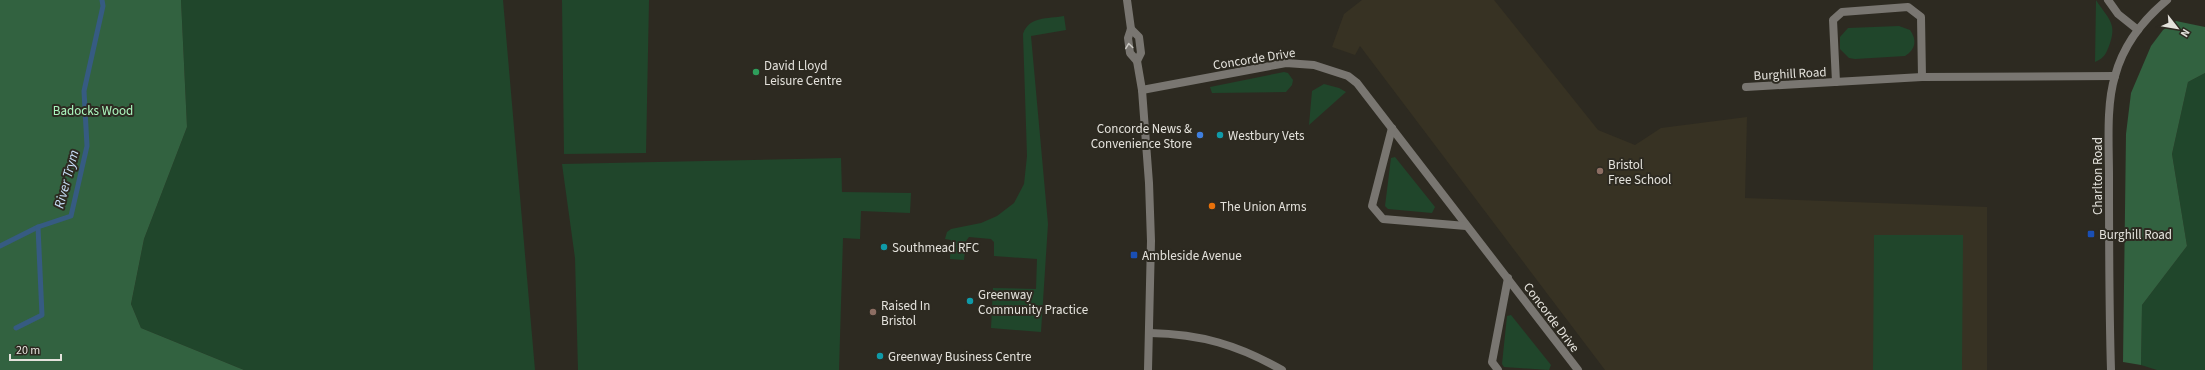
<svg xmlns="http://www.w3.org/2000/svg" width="2205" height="370" font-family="'Source Sans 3',sans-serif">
	<rect width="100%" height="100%" fill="#2d2a21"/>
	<path fill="#373223" d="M1362 0H1494L1598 130 1635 145 1661 128 1747 117 1745 198 1987 207V370H1605L1360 46 1355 55 1332 47 1344 14Z"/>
	<g fill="#20462b">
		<path d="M181 0H503L535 370H244L141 328 131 304 144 239 187 127Z"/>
		<path d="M562 0H649L646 153 564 154Z"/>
		<path d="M2096 0C2108 19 2118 23 2109 46 2106 54 2104 58 2095 62Z"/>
		<path d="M1064 16 1066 30 1031 36 1048 224 1041 332 991 328 993 288 1036 289 1037 259 994 256V242L991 239 969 237 966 241 964 260 950 259 951 240 945 239 947 232 951 229 981 223 997 216 1014 203 1024 184 1027 156 1023 34C1029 16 1047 19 1064 16Z"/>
		<path d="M1899 26 1910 30C1917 40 1916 49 1905 56L1855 59 1849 58 1840 49V37L1848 28Z"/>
		<path d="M1284 72 1288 73 1293 80 1292 85 1286 92 1212 93 1210 87Z"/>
		<path d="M2205 73V370H2157L2141 365 2142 305 2187 246 2172 154 2188 82Z"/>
		<path d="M1324 84 1339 88 1346 92 1309 125 1312 91Z"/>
		<path d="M1395 157 1435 207 1432 213 1388 209 1385 206 1391 158Z"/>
		<path d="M841 158 842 192 911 193 910 213 861 211 860 239 843 238 839 370H578L575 258 562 164Z"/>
		<path d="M1874 235H1963L1962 370H1873Z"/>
		<path d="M1511 315 1551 365 1549 370 1504 367 1502 364 1507 316Z"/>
	</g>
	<g fill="#326240">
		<path d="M0 0H181L187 127 144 239 131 304 141 328 244 370H0Z"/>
		<path d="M2176 21 2205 27V73L2188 82 2172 154 2187 246 2142 305 2141 365 2123 362 2126 134 2131 93 2151 46 2163 30Z"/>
	</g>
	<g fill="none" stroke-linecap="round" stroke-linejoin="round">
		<g stroke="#365b82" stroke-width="5">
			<path d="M0 246 38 227"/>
			<path d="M16 328 42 315 38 227 71 216 87 146 84 91 103 6 102 0"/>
		</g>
		<g stroke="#797671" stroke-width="8">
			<path d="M2108 0 2118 14 2138 30"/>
			<path d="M1836 82 1833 20 1842 12 1908 7 1921 17 1922 77"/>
			<path d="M1746 87 1922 77 2115 76"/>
			<path d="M1142 90 1286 63 1314 65 1348 76 1357 83 1578 370"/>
			<path d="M1392 128 1372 206 1383 219 1466 226"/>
			<path d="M1150 333C1201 334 1238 345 1282 370"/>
			<path d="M1498 370 1492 362 1508 278"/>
			<path d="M2111 370C2109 305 2109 241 2109 176 2109 145 2106 105 2115 76 2123 46 2143 20 2167 0"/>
		</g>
		<g stroke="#797671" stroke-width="8">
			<path d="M1127 0 1131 29 1128 38 1130 53 1137 61"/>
			<path d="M1131 29 1139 37 1141 53 1137 61 1142 90 1149 183 1151 241 1148 370"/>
		</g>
	</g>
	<defs><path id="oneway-chevron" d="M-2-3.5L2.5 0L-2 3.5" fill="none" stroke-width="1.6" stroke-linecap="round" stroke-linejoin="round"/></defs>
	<use stroke="#c9c7c1" href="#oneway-chevron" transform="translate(1129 46) rotate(-98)"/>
	<circle fill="#2e9e5b" stroke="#2d2a21" stroke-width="1.5" cx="756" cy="72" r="4"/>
	<circle fill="#3f7fe0" stroke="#2d2a21" stroke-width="1.5" cx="1200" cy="135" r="4"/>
	<g fill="#0f9aa8" stroke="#2d2a21" stroke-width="1.5">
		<circle cx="1220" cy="135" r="4"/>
		<circle cx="884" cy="247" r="4"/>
		<circle cx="970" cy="301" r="4"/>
		<circle cx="880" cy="356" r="4"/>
	</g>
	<g fill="#8d6e63" stroke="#2d2a21" stroke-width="1.5">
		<circle cx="1600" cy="171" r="4"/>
		<circle cx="873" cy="312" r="4"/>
	</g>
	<circle fill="#e8710a" stroke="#2d2a21" stroke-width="1.5" cx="1212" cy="206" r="4"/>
	<g fill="#1a4fb4" stroke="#2d2a21" stroke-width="1.5">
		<rect x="2087" y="230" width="8" height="8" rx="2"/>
		<rect x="1130" y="251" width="8" height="8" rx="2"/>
	</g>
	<g text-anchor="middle" stroke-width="4" stroke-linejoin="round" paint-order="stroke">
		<g font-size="13" fill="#e4e2dc" stroke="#2d2a21">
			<text transform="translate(1254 58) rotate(-9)" y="5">Concorde Drive</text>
			<text transform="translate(1790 73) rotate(-3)" y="5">Burghill Road</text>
			<text transform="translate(2097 176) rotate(-90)" y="5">Charlton Road</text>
			<text transform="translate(1552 317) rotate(53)" y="5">Concorde Drive</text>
		</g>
		<g font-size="13" fill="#e4e2dc" stroke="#2d2a21" text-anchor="start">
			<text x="764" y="70">David Lloyd<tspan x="764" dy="15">Leisure Centre</tspan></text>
			<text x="1192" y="133" text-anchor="end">Concorde News &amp;<tspan x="1192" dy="15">Convenience Store</tspan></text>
			<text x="1228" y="140">Westbury Vets</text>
			<text x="1608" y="169">Bristol<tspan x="1608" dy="15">Free School</tspan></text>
			<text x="1220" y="211">The Union Arms</text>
			<text x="2099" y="239">Burghill Road</text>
			<text x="892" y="252">Southmead RFC</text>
			<text x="1142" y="260">Ambleside Avenue</text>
			<text x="978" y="299">Greenway<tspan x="978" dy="15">Community Practice</tspan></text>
			<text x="881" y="310">Raised In<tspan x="881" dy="15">Bristol</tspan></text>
			<text x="888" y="361">Greenway Business Centre</text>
		</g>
		<g font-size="13" fill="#acf7bf" stroke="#2d2a21">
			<text x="93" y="115">Badocks Wood</text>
		</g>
		<g font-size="14" font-style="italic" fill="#c9e0fa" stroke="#2d2a21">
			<text transform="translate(66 179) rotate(-75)" y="5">River Trym</text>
		</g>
	</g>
	<g transform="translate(2177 28) rotate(121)" stroke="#2d2a21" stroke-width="3" paint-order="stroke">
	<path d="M0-3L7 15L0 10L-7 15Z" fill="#e4e2dc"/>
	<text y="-6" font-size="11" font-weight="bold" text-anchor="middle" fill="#e4e2dc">N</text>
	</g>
	<path d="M10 354v6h51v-6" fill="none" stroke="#e4e2dc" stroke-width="2"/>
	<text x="16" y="354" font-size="12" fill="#e4e2dc" stroke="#2d2a21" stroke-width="3" paint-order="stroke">20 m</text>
</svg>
